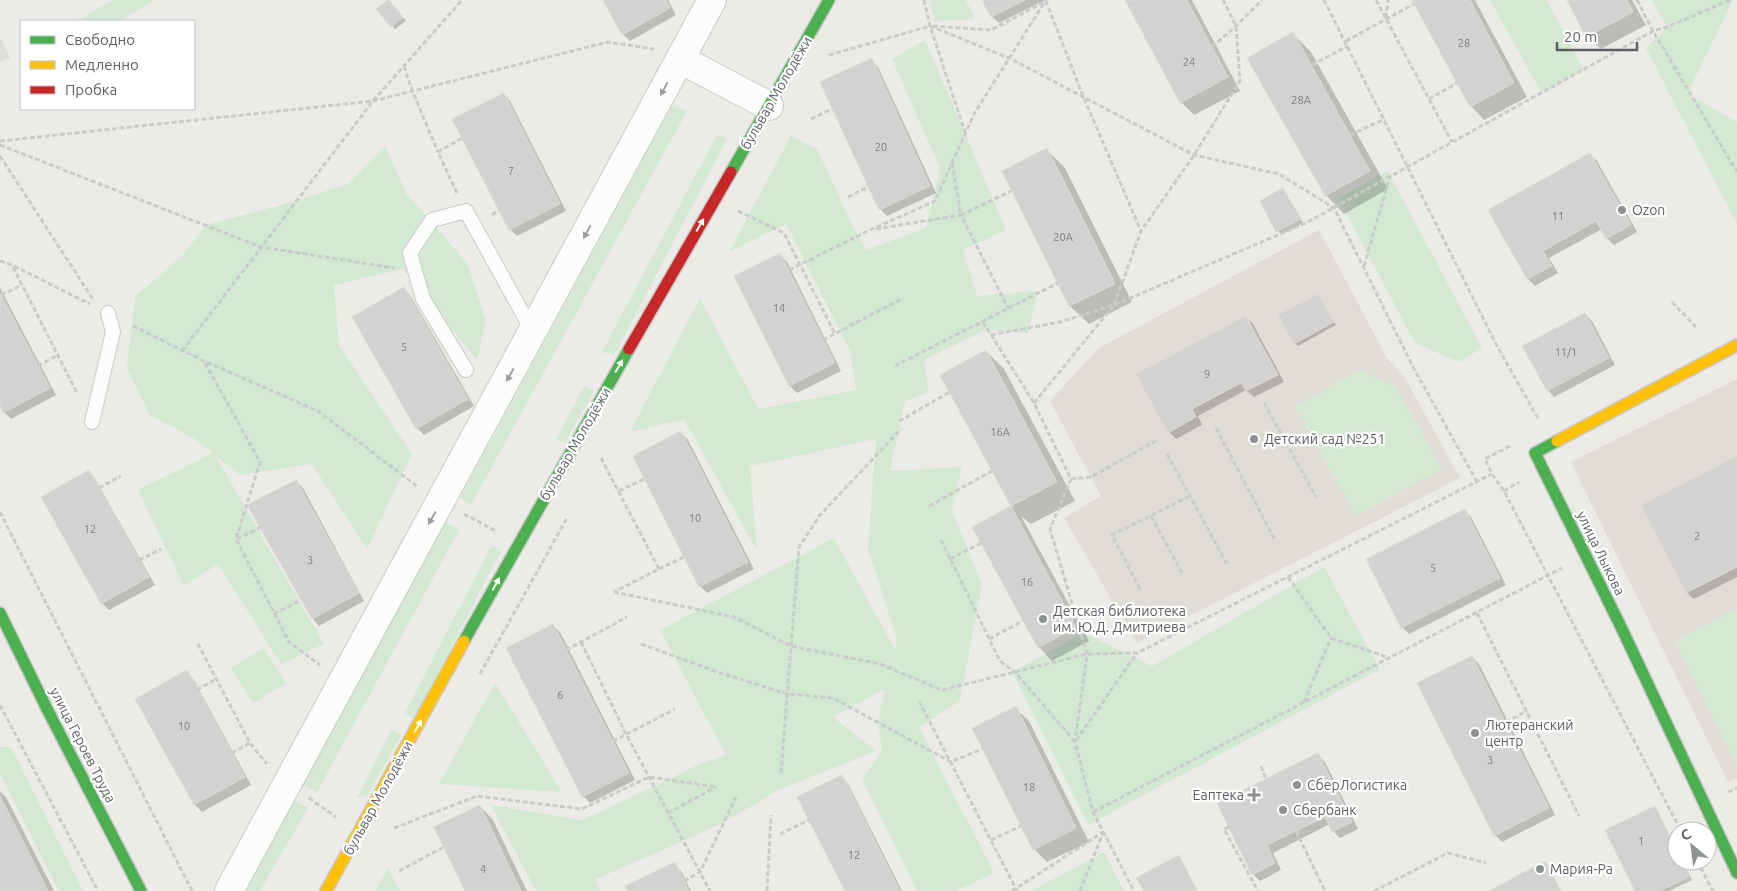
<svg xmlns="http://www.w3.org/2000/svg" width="1737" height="891" font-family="Ubuntu,sans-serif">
	<rect width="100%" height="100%" fill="#ecebe7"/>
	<path fill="#dddcd8" d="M0 37 10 58 0 62Z"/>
	<g fill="#e0ddd6">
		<path d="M1319 230 1387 358 1404 376 1460 478 1137 643 1064 518 1101 496 1050 401 1099 348Z"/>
		<path d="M1737 379V778L1728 782 1571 462Z"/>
	</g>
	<g fill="#d4e9d2">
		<path d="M113 0H155L120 21H76Z"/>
		<path d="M929 0H966L975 19 935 21Z"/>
		<path d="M1490 0H1547L1584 70 1541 92Z"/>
		<path d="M1651 0H1733L1687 94 1737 122V224L1646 48 1667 27Z"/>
		<path d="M925 40 1006 230 963 250 977 296 1038 291 1028 333 986 330 924 360 929 392 905 401 890 471 962 467 952 510 982 584 960 701 919 727 994 873 956 891H917L862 779 882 751 878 722 885 689 833 717 876 751 778 790 737 815 697 835 596 879 600 891H536L491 805 583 820 696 766 726 755 660 630 834 538 895 650 897 640 868 548 876 439 750 466 757 551 684 419 630 432 700 298 758 409 856 390 850 350 786 224 729 252 791 136 817 149 853 226 866 250 926 228 940 168 892 59Z"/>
		<path d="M672 106 687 111 471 505 460 498Z"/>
		<path d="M717 135 728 138 614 355 602 352Z"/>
		<path d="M385 146 406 193 467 263 486 321 477 360 403 269 334 285 339 345 412 454 367 549 312 464 239 475 215 455 324 644 281 664 218 564 184 586 138 490 213 453 190 436 150 415 127 368 135 297 182 256 206 225 285 204 348 184Z"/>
		<path d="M1388 171 1482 348 1459 362 1415 343 1338 198Z"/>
		<path d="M1360 370 1396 387 1442 470 1356 515 1295 407Z"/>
		<path d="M584 386 594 390 565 443 556 440Z"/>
		<path d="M446 522 459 530 317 792 303 784Z"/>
		<path d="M492 545 501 550 415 719 405 713Z"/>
		<path d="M1324 567 1380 669 1088 825 1012 672 1084 633 1152 666Z"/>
		<path d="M1737 608V766L1676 642Z"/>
		<path d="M264 648 286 683 253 703 231 668Z"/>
		<path d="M495 683 562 792 439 784Z"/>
		<path d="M391 730 401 735 367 796 357 798Z"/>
		<path d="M0 747H11L83 891H59L0 774Z"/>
		<path d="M294 800 308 808 260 891H245Z"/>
		<path d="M1104 852 1124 891H1031Z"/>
		<path d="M388 868 400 891H375Z"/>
	</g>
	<g fill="#0003">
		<path d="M604 0H668L676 15 630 41 623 34Z"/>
		<path d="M983 0H1045L999 23 992 17Z"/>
		<path d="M1127 0H1192L1240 91 1194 115 1181 102Z"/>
		<path d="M1413 0H1475L1527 97 1484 120 1471 106Z"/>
		<path d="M1568 0H1632L1646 25 1601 49 1587 36Z"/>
		<path d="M392 4 406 21 395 29 378 9Z"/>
		<path d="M1293 34 1311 52 1388 189 1344 214 1326 195Z"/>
		<path d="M871 60 878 67 936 193 887 216 880 209Z"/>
		<path d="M504 94 510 101 566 211 517 236 510 229Z"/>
		<path d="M1047 150 1065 168 1132 302 1089 324 1070 306 1003 172Z"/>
		<path d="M1590 154 1597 161 1637 232 1614 245 1607 238 1602 229 1549 258 1558 273 1535 286 1528 279 1489 210Z"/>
		<path d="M1283 189 1303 223 1281 235 1261 201Z"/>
		<path d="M780 255 787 262 841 371 797 393 790 386 736 276Z"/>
		<path d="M0 288 56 395 11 419 4 412 0 404Z"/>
		<path d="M403 289 410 295 474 406 424 435 417 428Z"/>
		<path d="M1318 295 1336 325 1298 346 1295 343Z"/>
		<path d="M1585 314 1592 321 1615 365 1554 397 1548 390Z"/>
		<path d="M1246 317 1253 324 1284 382 1254 397 1246 390 1198 416 1202 425 1176 439 1169 432Z"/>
		<path d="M986 351 1004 369 1075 501 1031 524 1021 516 1089 641 1052 661 1039 647 974 528 1013 507 942 375Z"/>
		<path d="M681 433 688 440 754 569 707 593 700 586Z"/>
		<path d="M1737 458V577L1694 599 1687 593 1643 506Z"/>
		<path d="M88 472 95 479 155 585 109 610 102 603Z"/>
		<path d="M296 481 303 488 364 601 319 626 313 619 249 505Z"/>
		<path d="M1465 511 1471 517 1506 585 1409 634 1402 627Z"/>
		<path d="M553 626 560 632 635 780 590 803 583 796Z"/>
		<path d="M1472 657 1479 664 1555 815 1502 842 1495 835Z"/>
		<path d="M187 672 193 679 251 785 202 812 195 805 137 699Z"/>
		<path d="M1015 708 1029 721 1089 842 1047 862 1034 849Z"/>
		<path d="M1318 755 1325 762 1358 829 1340 838 1333 831 1330 824 1273 853 1281 870 1260 881 1253 874 1219 804Z"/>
		<path d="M841 777 848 784 902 891H846Z"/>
		<path d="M0 791 6 797 54 891H0Z"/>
		<path d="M480 806 493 820 527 891H466Z"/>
		<path d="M1654 808 1657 811 1677 850V861H1682L1692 880 1669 891H1637Z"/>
		<path d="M674 864 681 871 691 891H629Z"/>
	</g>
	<g fill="#d3d2d0" stroke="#dcdad6">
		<path d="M388 0H389L403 17 391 27 376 9Z"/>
		<path d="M603 0H666L670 8 622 35Z"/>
		<path d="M982 0H1025L991 17Z"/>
		<path d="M1125 0H1187L1228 77 1180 103Z"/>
		<path d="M1412 0H1470L1514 83 1470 107Z"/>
		<path d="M1567 0H1627L1633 12 1586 37Z"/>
		<path d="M1293 32 1370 171 1325 196 1247 58Z"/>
		<path d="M872 58 930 186 879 210 820 82Z"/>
		<path d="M504 93 560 204 509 230 452 119Z"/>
		<path d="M1047 148 1115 284 1069 306 1002 171Z"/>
		<path d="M1590 153 1631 225 1606 239 1596 221 1543 251 1552 266 1527 279 1488 210Z"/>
		<path d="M1283 188 1301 219 1276 232 1260 201Z"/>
		<path d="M780 253 835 363 789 386 734 276Z"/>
		<path d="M404 287 468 399 416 429 352 317Z"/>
		<path d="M0 293 50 388 3 413 0 406Z"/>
		<path d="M1318 294 1334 322 1294 344 1278 315Z"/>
		<path d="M1585 313 1609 358 1547 391 1522 346Z"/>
		<path d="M1246 316 1278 375 1246 391 1241 383 1192 409 1196 417 1168 433 1136 374Z"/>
		<path d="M986 350 1057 482 1011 506 940 375Z"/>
		<path d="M681 431 748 562 699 587 633 456Z"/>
		<path d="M1737 456V567L1686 593 1641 505Z"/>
		<path d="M89 470 149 577 101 604 41 497Z"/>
		<path d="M296 480 359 593 312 619 247 505Z"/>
		<path d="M1011 506 1076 627 1038 648 972 527Z"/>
		<path d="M1465 509 1500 578 1401 628 1366 559Z"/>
		<path d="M553 624 629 773 582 797 506 648Z"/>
		<path d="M1472 656 1549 808 1494 836 1417 683Z"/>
		<path d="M187 670 245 777 194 805 135 699Z"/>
		<path d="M1016 706 1076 828 1033 850 972 728Z"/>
		<path d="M1318 753 1352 822 1332 832 1325 817 1267 845 1275 863 1252 875 1217 803Z"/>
		<path d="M842 775 900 891H845L797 797Z"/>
		<path d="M0 796 48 891H0Z"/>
		<path d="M480 805 521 891H465L434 827Z"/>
		<path d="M1655 806 1677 852V861H1682L1689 877 1660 891H1635L1605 830Z"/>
		<path d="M1179 855 1197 891H1144L1136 878Z"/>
		<path d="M1545 861 1561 891H1489Z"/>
		<path d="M675 862 689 891H628L625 886Z"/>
	</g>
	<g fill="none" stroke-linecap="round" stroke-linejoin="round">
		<defs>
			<g id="lane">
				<path d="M466 370 423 299 410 253 432 220 466 211 533 332"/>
				<path d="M92 422 113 332 108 313"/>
			</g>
			<g id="street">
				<path d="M680 59 769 106"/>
				<path d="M229 891 712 0"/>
			</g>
			<g id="fast">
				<path d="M731 172 829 0"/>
				<path d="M1557 441 1535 453 1621 627 1737 873"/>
				<path d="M0 613 47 709 141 891"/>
				<path d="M464 641 629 349"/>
			</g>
			<g id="slow">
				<path d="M1557 441 1737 345"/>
				<path d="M326 891 464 641"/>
			</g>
			<path id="jam" d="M629 349 731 172"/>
		</defs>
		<use href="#lane" stroke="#c9c9c9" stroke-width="16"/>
		<use href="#street" stroke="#c9c9c9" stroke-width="30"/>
		<use href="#fast" stroke="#c9c9c9" stroke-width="14"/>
		<use href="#slow" stroke="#c9c9c9" stroke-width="14"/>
		<use href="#jam" stroke="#c9c9c9" stroke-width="14"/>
		<g stroke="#c8cdca" stroke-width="3" stroke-dasharray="5 2.5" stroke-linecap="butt">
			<path d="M924 0 930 26 965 132"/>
			<path d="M1324 0 1497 346 1539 420"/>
			<path d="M1376 0 1452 142"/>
			<path d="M1637 0 1653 31 1737 172"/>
			<path d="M1386 18 1388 0"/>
			<path d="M933 26 991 30 1046 1 1083 96 1141 231"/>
			<path d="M1346 41 1414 4"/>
			<path d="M1212 47 1236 26 1262 0"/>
			<path d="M829 55 930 26 1009 58 1194 155 1279 174 1334 208 1412 365 1477 482"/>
			<path d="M1312 65 1348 46"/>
			<path d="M404 66 412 90 438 152"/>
			<path d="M1429 99 1457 83"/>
			<path d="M811 119 832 109"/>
			<path d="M1350 135 1385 119"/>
			<path d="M0 141 373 101 608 42 654 49"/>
			<path d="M0 145 261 247 394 268"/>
			<path d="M0 156 94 301"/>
			<path d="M952 163 961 215 1011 191"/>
			<path d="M457 193 438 152 462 138"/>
			<path d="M848 197 868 187"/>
			<path d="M738 211 784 233 835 334"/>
			<path d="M492 215 499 210"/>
			<path d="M876 229 961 215 1008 308"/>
			<path d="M0 261 12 265 90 304"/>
			<path d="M1364 266 1390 176"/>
			<path d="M13 267 77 393"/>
			<path d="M789 270 870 230 935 201 974 114 1046 0"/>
			<path d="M1 295 22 285"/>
			<path d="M1672 302 1696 327"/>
			<path d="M983 322 1034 403 1071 479 1050 529 1087 654 1075 742 1093 812 1134 891"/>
			<path d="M133 326 204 361 318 411 418 487"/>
			<path d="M991 335 1060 322 1114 305 1141 231 1194 155 1240 81 1236 26 1223 0"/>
			<path d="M823 340 903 298"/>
			<path d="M182 351 373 101 462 0"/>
			<path d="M205 363 260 462 236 539 289 642 320 665"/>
			<path d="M38 366 58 355"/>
			<path d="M895 366 1058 283"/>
			<path d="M1034 403 1114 305 1306 223 1653 31 1667 27 1730 0"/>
			<path d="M1264 403 1316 497"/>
			<path d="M899 421 950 392"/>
			<path d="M1216 428 1275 540"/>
			<path d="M1510 446 1485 459 1492 474 1504 491 1681 831"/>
			<path d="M1167 454 1228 566"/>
			<path d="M601 458 659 569 614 592"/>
			<path d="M1071 479 1091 477 1159 439"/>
			<path d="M99 488 121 476"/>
			<path d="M619 491 644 479"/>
			<path d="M1504 491 1519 482"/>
			<path d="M929 506 992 471"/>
			<path d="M0 512 192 891"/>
			<path d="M464 514 496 531"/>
			<path d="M1151 516 1182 573"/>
			<path d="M237 539 261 527"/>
			<path d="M941 540 1000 661 1015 672 1075 742 1137 653"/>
			<path d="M950 559 981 543"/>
			<path d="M139 560 161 549"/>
			<path d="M659 569 684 557"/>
			<path d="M1288 577 1331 638 1390 658"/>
			<path d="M1140 589 1112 535 1190 496"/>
			<path d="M614 592 734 617 791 646 880 664 942 690 1087 654 1137 653 1492 474"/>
			<path d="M1477 613 1579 816"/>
			<path d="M274 614 301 600"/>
			<path d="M989 639 1023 621"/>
			<path d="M581 642 626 734 710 891"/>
			<path d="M198 644 250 743 267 764"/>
			<path d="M641 644 723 674 788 694 833 698 951 762 982 749"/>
			<path d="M566 650 627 617"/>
			<path d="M480 674 567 518"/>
			<path d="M197 690 216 679"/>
			<path d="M919 701 1017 891"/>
			<path d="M1304 702 1331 638"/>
			<path d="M0 705 98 891"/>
			<path d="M1506 722 1527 711"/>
			<path d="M613 741 675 709"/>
			<path d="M232 753 250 743"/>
			<path d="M1261 766 1266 779"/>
			<path d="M781 773 799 547 820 515 901 429"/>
			<path d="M1728 792 1737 788"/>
			<path d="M309 798 336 817"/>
			<path d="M1093 812 1562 568"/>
			<path d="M668 813 716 787"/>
			<path d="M1229 827 1224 829 1258 891"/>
			<path d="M394 828 477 796 582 809 649 777 717 787"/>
			<path d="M1296 831 1325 891"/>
			<path d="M780 834 809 820"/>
			<path d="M991 840 1021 826"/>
			<path d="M1697 861 1713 891"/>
			<path d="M399 871 444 847"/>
			<path d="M684 881 700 872 736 797"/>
			<path d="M767 891 771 815"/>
			<path d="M1012 891 1103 832"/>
			<path d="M1080 891 1103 833"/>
			<path d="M1374 891 1448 853 1486 863"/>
		</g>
		<use href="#lane" stroke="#fcfcfb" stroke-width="14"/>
		<use href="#street" stroke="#fcfcfb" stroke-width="28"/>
		<use href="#fast" stroke="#4caf50" stroke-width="11"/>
		<use href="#slow" stroke="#ffc107" stroke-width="11"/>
		<use href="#jam" stroke="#c62828" stroke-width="11"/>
	</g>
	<defs><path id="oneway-solid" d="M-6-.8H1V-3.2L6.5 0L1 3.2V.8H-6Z" transform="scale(1.25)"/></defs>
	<g fill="#9c9ea1">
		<use href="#oneway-solid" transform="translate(664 89) rotate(118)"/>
		<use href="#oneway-solid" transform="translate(587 232) rotate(118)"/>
		<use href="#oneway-solid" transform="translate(510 375) rotate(119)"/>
		<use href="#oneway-solid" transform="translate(432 518) rotate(119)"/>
	</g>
	<g fill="#f6fbf6">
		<use href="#oneway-solid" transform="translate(700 225) rotate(-60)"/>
		<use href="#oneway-solid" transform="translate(619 366) rotate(-60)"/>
		<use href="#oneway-solid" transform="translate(496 584) rotate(-61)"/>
		<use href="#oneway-solid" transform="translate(418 726) rotate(-61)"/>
	</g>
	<g fill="#8e9192" stroke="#fff" stroke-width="2">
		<circle cx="1622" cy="210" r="5"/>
		<circle cx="1254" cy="439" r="5"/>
		<circle cx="1043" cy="619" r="5"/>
		<circle cx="1475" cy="733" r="5"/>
		<circle cx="1297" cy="785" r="5"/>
		<path d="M1251.5 787.5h5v5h5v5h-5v5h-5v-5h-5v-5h5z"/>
		<circle cx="1283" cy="810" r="5"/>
		<circle cx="1540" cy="869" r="5"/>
	</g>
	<g text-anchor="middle" stroke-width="4.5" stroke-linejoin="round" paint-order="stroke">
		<g font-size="11" fill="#7b7e81">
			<text x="1464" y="47">28</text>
			<text x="1189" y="66">24</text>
			<text x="1301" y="104">28А</text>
			<text x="881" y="151">20</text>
			<text x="511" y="175">7</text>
			<text x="1558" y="220">11</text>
			<text x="1063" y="241">20А</text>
			<text x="779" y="312">14</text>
			<text x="404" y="351">5</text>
			<text x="1566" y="356">11/1</text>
			<text x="1207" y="378">9</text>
			<text x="1000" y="436">16А</text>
			<text x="695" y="522">10</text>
			<text x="90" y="533">12</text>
			<text x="1697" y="540">2</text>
			<text x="310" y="564">3</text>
			<text x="1433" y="572">5</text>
			<text x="1027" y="586">16</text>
			<text x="560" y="699">6</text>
			<text x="184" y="730">10</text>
			<text x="1490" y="764">3</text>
			<text x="1029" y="791">18</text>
			<text x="1641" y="845">1</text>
			<text x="854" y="859">12</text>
			<text x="483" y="873">4</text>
		</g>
		<g font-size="14" fill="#5c6065" stroke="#fff">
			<text transform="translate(776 93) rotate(-60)" y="5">бульвар Молодёжи</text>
			<text transform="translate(575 444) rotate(-60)" y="5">бульвар Молодёжи</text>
			<text transform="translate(1601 553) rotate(64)" y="5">улица Лыкова</text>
			<text transform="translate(83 745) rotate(63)" y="5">улица Героев Труда</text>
			<text transform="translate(378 798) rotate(-61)" y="5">бульвар Молодёжи</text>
		</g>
		<g font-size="14" fill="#5c6065" stroke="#fff" text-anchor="start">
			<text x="1632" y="215">Ozon</text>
			<text x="1264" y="444">Детский сад №251</text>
			<text x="1053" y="616">Детская библиотека<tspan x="1053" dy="16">им. Ю.Д. Дмитриева</tspan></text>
			<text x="1485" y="730">Лютеранский<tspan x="1485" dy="16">центр</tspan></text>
			<text x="1307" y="790">СберЛогистика</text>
			<text x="1244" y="800" text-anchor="end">Еаптека</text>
			<text x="1293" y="815">Сбербанк</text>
			<text x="1550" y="874">Мария-Ра</text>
		</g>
	</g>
	<rect x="20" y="20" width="175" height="90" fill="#ffffff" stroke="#bebfc1"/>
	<rect x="30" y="36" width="25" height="8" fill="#4caf50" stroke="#bebfc1"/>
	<text x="65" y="45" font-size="15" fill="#5c6065">Свободно</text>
	<rect x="30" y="61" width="25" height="8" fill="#ffc107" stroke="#bebfc1"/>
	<text x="65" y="70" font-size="15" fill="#5c6065">Медленно</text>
	<rect x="30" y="86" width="25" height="8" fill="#c62828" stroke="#bebfc1"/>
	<text x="65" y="95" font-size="15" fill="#5c6065">Пробка</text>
	<g transform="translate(1692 846) rotate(331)"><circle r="24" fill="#ffffff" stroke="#bebfc1"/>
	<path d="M0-4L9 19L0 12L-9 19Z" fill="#8e9192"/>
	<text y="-8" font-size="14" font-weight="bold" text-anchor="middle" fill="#5c6065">С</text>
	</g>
	<path d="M1557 42v8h80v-8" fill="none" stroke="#5c6065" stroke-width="2.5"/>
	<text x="1564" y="42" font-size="15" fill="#5c6065" stroke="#ffffff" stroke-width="4" paint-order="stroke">20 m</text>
</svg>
